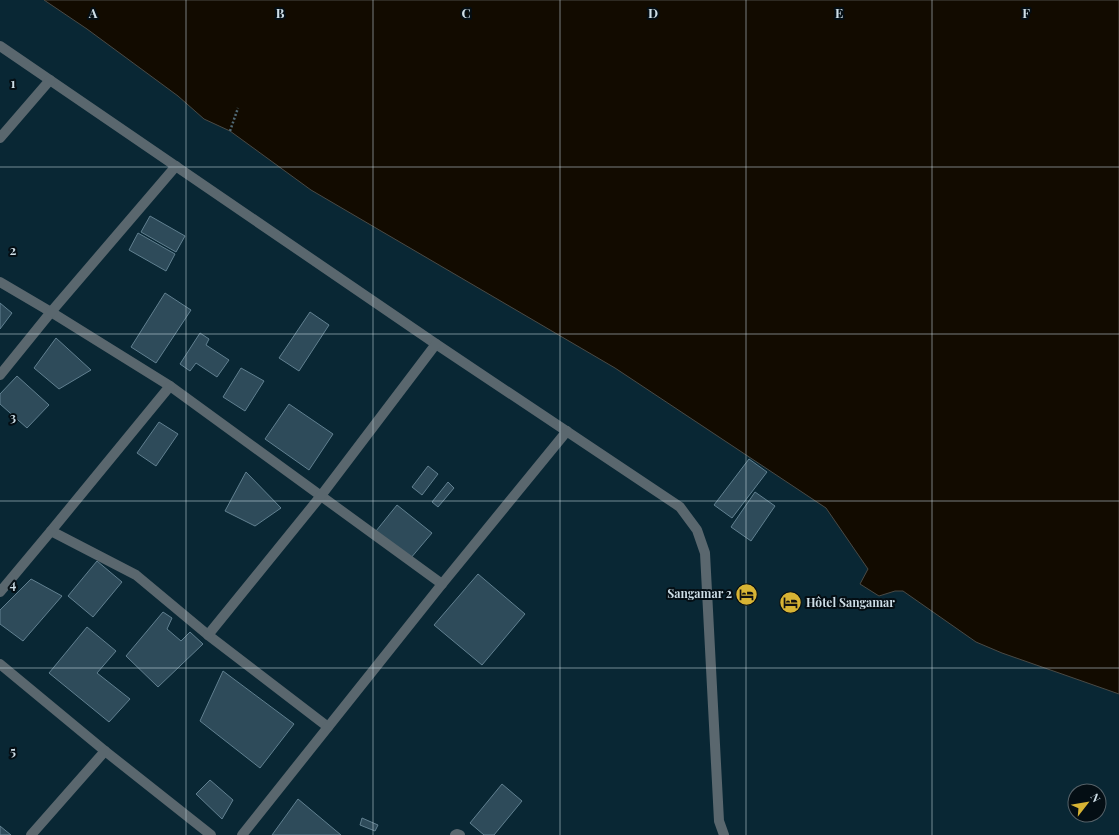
<svg xmlns="http://www.w3.org/2000/svg" width="1119" height="835" font-family="'Playfair Display',serif">
	<rect width="100%" height="100%" fill="#092734"/>
	<path fill="#120b00" stroke="#4a4a45" d="M44 0H1119V694L1002 653 976 642 903 591H895L879 596 860 584 868 569 826 508 615 368 311 190 230 131 204 119 178 96 87 29Z"/>
	<g fill="#2e4b5a" stroke="#618090">
		<path d="M150 216 185 236 176 252 141 232Z"/>
		<path d="M138 233 175 254 166 271 129 250Z"/>
		<path d="M165 293 191 310 156 363 131 347Z"/>
		<path d="M0 303 12 313 0 329Z"/>
		<path d="M310 312 329 325 299 371 279 358Z"/>
		<path d="M200 333 209 339 206 345 229 360 217 377 196 363 190 371 180 364Z"/>
		<path d="M56 338 91 370 59 389 34 368Z"/>
		<path d="M241 368 264 381 245 411 223 397Z"/>
		<path d="M17 376 49 405 27 428 0 404V394Z"/>
		<path d="M289 404 333 434 309 470 265 439Z"/>
		<path d="M159 422 178 434 156 466 137 453Z"/>
		<path d="M749 459 767 472 732 518 714 505Z"/>
		<path d="M428 466 438 474 422 495 412 487Z"/>
		<path d="M246 472 281 508 255 526 225 511Z"/>
		<path d="M448 482 454 488 438 507 432 502Z"/>
		<path d="M755 492 775 506 751 541 731 527Z"/>
		<path d="M397 505 432 533 410 559 376 531Z"/>
		<path d="M97 561 122 582 93 617 68 596Z"/>
		<path d="M478 574 525 614 482 665 434 625Z"/>
		<path d="M31 579 62 596 23 641 0 624V610Z"/>
		<path d="M163 612 172 618 167 629 181 641 190 632 203 644 158 687 126 656Z"/>
		<path d="M87 627 116 651 97 673 130 699 109 722 49 673Z"/>
		<path d="M223 671 294 724 260 768 200 721Z"/>
		<path d="M210 780 233 800 222 819 196 794Z"/>
		<path d="M502 784 522 801 494 835H484L470 823Z"/>
		<path d="M298 799 341 835H272Z"/>
		<path d="M362 818 378 825 375 831 360 825Z"/>
		<path d="M0 826 11 835H0Z"/>
	</g>
	<g fill="none" stroke-linecap="round" stroke-linejoin="round">
		<path stroke="#516a76" stroke-width="2.5" stroke-dasharray="2 2" stroke-linecap="butt" d="M230 131 238 108"/>
		<g stroke="#5a676e" stroke-width="10">
			<path d="M0 46 436 344 680 507 697 530 705 553 719 821 724 835"/>
			<path d="M0 138 50 80"/>
			<path d="M0 282 51 312 170 386 442 584"/>
			<path d="M0 375 51 312 176 166"/>
			<path d="M51 531 136 575 208 635 328 727"/>
			<path d="M0 592 51 531 170 386"/>
			<path d="M208 635 320 497 436 344"/>
			<path d="M0 664 105 751 211 835"/>
			<path d="M31 835 105 751"/>
			<path d="M242 835 442 584 567 431"/>
			<path d="M455 835 457 834 460 835"/>
		</g>
	</g>
	<path fill="none" stroke="#cedee7" stroke-width="1" stroke-opacity="0.55" d="M186 0V835M373 0V835M560 0V835M746 0V835M932 0V835M0 167H1119M0 334H1119M0 501H1119M0 668H1119"/>
	<defs>
		<symbol id="hotel-disc" viewBox="-11 -11 22 22"><circle r="9.5" fill="#d8b434" stroke="#040e14"/><path d="M-6-4.5h1.5V1H6V5H4.5V3h-9V5H-6ZM-4 0a1.8 1.8 0 1 1 3.6 0ZM.5 0V-2.5h3Q6-2.5 6 0Z" fill="#111"/></symbol>
	</defs>
	<g fill-rule="evenodd">
		<use href="#hotel-disc" x="734" y="582" width="25" height="25"/>
		<use href="#hotel-disc" x="778" y="590" width="25" height="25"/>
	</g>
	<g text-anchor="middle" stroke-width="4" stroke-linejoin="round" paint-order="stroke">
		<g font-size="12" font-weight="bold" fill="#cedee7" stroke="#040e14" text-anchor="end">
			<text x="732" y="598">Sangamar 2</text>
			<text x="806" y="607" text-anchor="start">Hôtel Sangamar</text>
		</g>
	</g>
	<g font-size="13" text-anchor="middle" font-weight="bold" fill="#cedee7" stroke="#040e14" stroke-width="4" stroke-linejoin="round" paint-order="stroke">
		<text x="93" y="18">A</text>
		<text x="280" y="18">B</text>
		<text x="466" y="18">C</text>
		<text x="653" y="18">D</text>
		<text x="839" y="18">E</text>
		<text x="1026" y="18">F</text>
		<text x="13" y="88">1</text>
		<text x="13" y="255">2</text>
		<text x="13" y="422">3</text>
		<text x="13" y="589">4</text>
		<text x="13" y="756">5</text>
	</g>
	<g transform="translate(1087 803) rotate(59)"><circle r="19" fill="#040e14" stroke="#556168"/>
	<path d="M0-3L7 15L0 10L-7 15Z" fill="#d8b434"/>
	<text y="-6" font-size="11" font-weight="bold" text-anchor="middle" fill="#cedee7">N</text>
	</g>
</svg>
